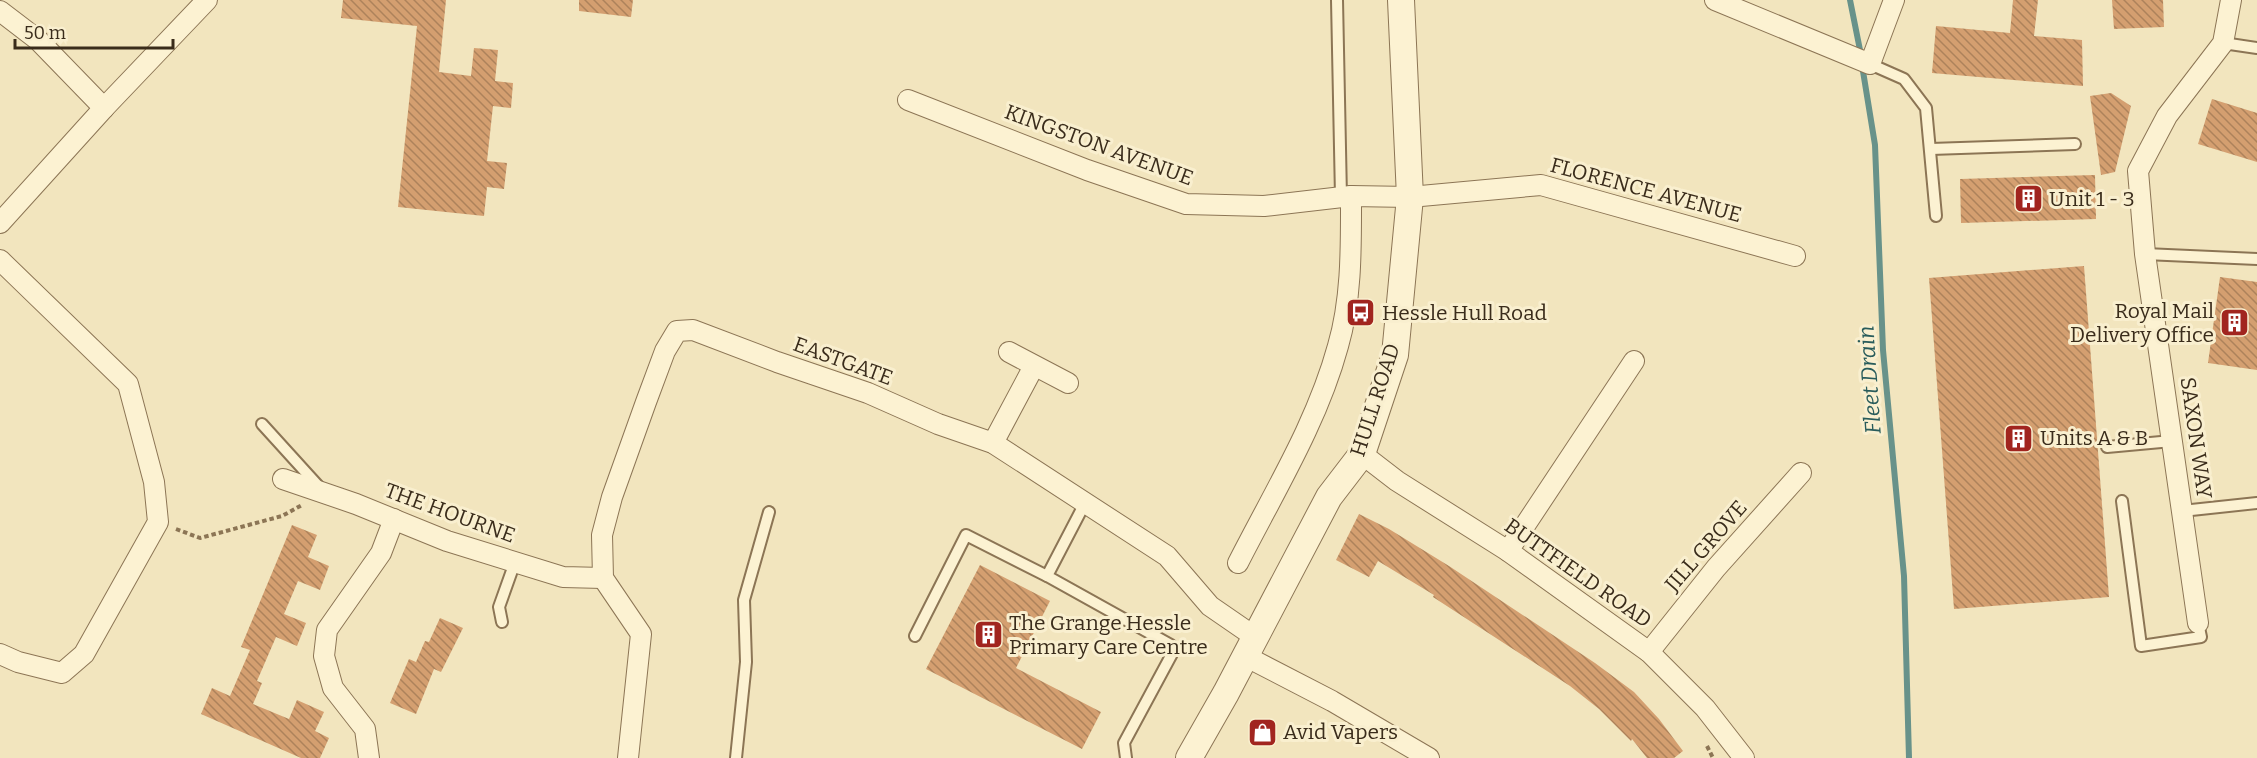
<svg xmlns="http://www.w3.org/2000/svg" width="2257" height="758" font-family="Bitter,serif">
	<defs>
		<pattern id="building-back-hatch" width="6" height="6" patternUnits="userSpaceOnUse" patternTransform="scale(1.5)"><rect width="6" height="6" fill="#d49f70"/><path d="M-1 5l2 2M0 0l6 6M5-1l2 2" fill="none" stroke="#ad825b"/></pattern>
	</defs>
	<rect width="100%" height="100%" fill="#f2e5be"/>
	<g fill="none" stroke-linecap="round" stroke-linejoin="round">
		<g stroke="#68928a" stroke-width="6">
			<path d="M1850 0 1861 55"/>
			<path d="M1862 65 1875 145 1883 350 1904 576 1909 758"/>
		</g>
	</g>
	<g fill="url(#building-back-hatch)">
		<path d="M343 0H446L439 72 471 76 474 48 498 50 495 81 513 83 511 108 493 106 487 161 507 163 504 189 487 187 484 216 398 207 417 26 341 18Z"/>
		<path d="M579 0H633L631 17 579 11Z"/>
		<path d="M2013 0H2038L2034 36 2082 40 2083 86 1932 73 1936 26 2010 33Z"/>
		<path d="M2112 0H2163L2164 27 2114 29Z"/>
		<path d="M2111 93 2131 106 2115 172 2101 175 2090 96Z"/>
		<path d="M2212 99 2257 113V162L2198 144Z"/>
		<path d="M2095 175 2096 219 1961 223 1960 179Z"/>
		<path d="M2084 266 2109 597 1954 609 1929 278Z"/>
		<path d="M2220 277 2257 282V370L2208 363Z"/>
		<path d="M1359 514 1389 529 1449 566 1595 663 1634 692 1659 719 1683 751 1674 758H1647L1632 739 1631 741 1599 709 1570 686 1433 597 1434 595 1378 561 1369 577 1336 560Z"/>
		<path d="M292 525 317 535 308 557 329 566 320 590 298 581 284 614 306 623 297 646 276 637 257 681 262 683 253 704 289 719 297 700 324 712 315 731 329 738 320 758H301L201 714 212 688 230 696 250 650 241 647Z"/>
		<path d="M980 565 1050 601 1016 668 1101 712 1082 749 926 669Z"/>
		<path d="M440 618 463 628 441 672 434 669 416 714 390 703 409 659 416 662 425 641 429 642Z"/>
	</g>
	<g fill="none" stroke-linecap="round" stroke-linejoin="round">
		<defs>
			<g id="service">
				<path d="M1337 0 1341 197"/>
				<path d="M2223 43 2257 48"/>
				<path d="M1870 64 1904 79 1926 108 1936 216"/>
				<path d="M1931 149 2075 144"/>
				<path d="M2145 254 2257 259"/>
				<path d="M262 424 321 489"/>
				<path d="M2107 447 2172 441"/>
				<path d="M2122 501 2141 646 2201 637 2198 623"/>
				<path d="M1085 503 1047 576 1171 645 1173 652 1124 743 1126 758"/>
				<path d="M2182 511 2257 503"/>
				<path d="M502 622 499 607 515 562"/>
				<path d="M915 636 966 535 1047 576"/>
				<path d="M736 758 746 662 744 600 769 512"/>
			</g>
			<g id="minor">
				<path d="M1715 0 1870 64 1894 0"/>
				<path d="M0 11 38 40 104 108"/>
				<path d="M908 100 1087 170 1186 204 1264 206 1351 196 1410 197 1541 185 1795 256"/>
				<path d="M0 223 104 108 207 0"/>
				<path d="M0 260 128 384 154 482 158 522 84 654 62 673 18 662 0 654"/>
				<path d="M1009 352 1068 383"/>
				<path d="M993 443 1034 366"/>
				<path d="M1362 454 1397 481 1508 551 1649 652 1705 708 1744 758"/>
				<path d="M283 479 356 504 447 541 563 577 603 578"/>
				<path d="M1508 551 1634 361"/>
				<path d="M1238 563C1274 492 1317 423 1338 346 1352 298 1351 246 1351 196"/>
				<path d="M2198 623 2145 254 2138 171 2167 116 2223 43 2231 0"/>
				<path d="M1649 652 1716 568 1801 473"/>
				<path d="M1245 656 1332 701 1429 758"/>
				<path d="M369 758 365 729 333 688 324 656 327 630 381 553 394 519"/>
				<path d="M628 758 641 634 603 578 602 535 612 497 646 402 665 351 677 331 693 330 777 362 868 393 938 424 993 443 1167 556 1210 606 1255 637"/>
			</g>
			<path id="tertiary" d="M1189 758 1226 693 1329 497 1362 454 1395 355 1410 197 1401 0"/>
		</defs>
		<use href="#service" stroke="#8c7555" stroke-width="14"/>
		<use href="#minor" stroke="#8c7555" stroke-width="22"/>
		<use href="#tertiary" stroke="#8c7555" stroke-width="28"/>
		<g stroke="#8c7555" stroke-width="4" stroke-dasharray="4.5 3" stroke-linecap="butt">
			<path d="M176 529 200 538 282 516 302 505"/>
			<path d="M1707 746 1713 758"/>
		</g>
		<use href="#service" stroke="#fcf2d2" stroke-width="10"/>
		<use href="#minor" stroke="#fcf2d2" stroke-width="20"/>
		<use href="#tertiary" stroke="#fcf2d2" stroke-width="26"/>
	</g>
	<defs>
		<symbol id="building-square" viewBox="-11 -11 22 22"><rect x="-9" y="-9" width="18" height="18" rx="4" fill="#a1251f" stroke="#f9efcf"/><path d="M-4-6H4V6H1V3H-1V6H-4ZM-2.5-4.3h1.7v1.8h-1.7ZM.8-4.3h1.7v1.8H.8ZM-2.5-1h1.7V.8h-1.7ZM.8-1h1.7V.8H.8Z" fill="#fff"/></symbol>
		<symbol id="bus-square" viewBox="-11 -11 22 22"><rect x="-9" y="-9" width="18" height="18" rx="4" fill="#a1251f" stroke="#f9efcf"/><path d="M-5-6H5V4H4V6H2V4H-2V6H-4V4H-5ZM-3.5-4V0h7V-4ZM-3.5 1.2v1.5H-2V1.2ZM2 1.2v1.5H3.5V1.2Z" fill="#fff"/></symbol>
		<symbol id="shop-square" viewBox="-11 -11 22 22"><rect x="-9" y="-9" width="18" height="18" rx="4" fill="#a1251f" stroke="#f9efcf"/><path d="M-5-2.5h2.3a2.7 3.5 0 0 1 5.4 0H5L5.5 6h-11ZM-1.5-2.5h3a1.5 2.3 0 0 0-3 0Z" fill="#fff"/></symbol>
	</defs>
	<g fill-rule="evenodd">
		<use href="#building-square" x="2012" y="182" width="33" height="33"/>
		<use href="#bus-square" x="1344" y="296" width="33" height="33"/>
		<use href="#building-square" x="2218" y="306" width="33" height="33"/>
		<use href="#building-square" x="2002" y="422" width="33" height="33"/>
		<use href="#building-square" x="972" y="618" width="33" height="33"/>
		<use href="#shop-square" x="1246" y="716" width="33" height="33"/>
	</g>
	<g text-anchor="middle" stroke-width="6" stroke-linejoin="round" paint-order="stroke">
		<g font-size="21" fill="#3a2c1b" stroke="#f9efcf">
			<text transform="translate(1099 145) rotate(20)" y="7">KINGSTON AVENUE</text>
			<text transform="translate(1646 190) rotate(15)" y="7">FLORENCE AVENUE</text>
			<text transform="translate(843 361) rotate(20)" y="7">EASTGATE</text>
			<text transform="translate(1375 400) rotate(-72)" y="7">HULL ROAD</text>
			<text transform="translate(2196 438) rotate(82)" y="7">SAXON WAY</text>
			<text transform="translate(450 513) rotate(20)" y="7">THE HOURNE</text>
			<text transform="translate(1706 546) rotate(-49)" y="7">JILL GROVE</text>
			<text transform="translate(1578 573) rotate(35)" y="7">BUTTFIELD ROAD</text>
		</g>
		<g font-size="21" fill="#3a2c1b" stroke="#f9efcf" text-anchor="start">
			<text x="2049" y="206">Unit 1 - 3</text>
			<text x="2214" y="318" text-anchor="end">Royal Mail<tspan x="2214" dy="24">Delivery Office</tspan></text>
			<text x="1382" y="320">Hessle Hull Road</text>
			<text x="2040" y="445">Units A &amp; B</text>
			<text x="1009" y="630">The Grange Hessle<tspan x="1009" dy="24">Primary Care Centre</tspan></text>
			<text x="1283" y="739">Avid Vapers</text>
		</g>
		<g font-size="22" font-style="italic" fill="#295c5b" stroke="#f9efcf">
			<text transform="translate(1869 380) rotate(-94)" y="8">Fleet Drain</text>
		</g>
	</g>
	<path d="M15 39v9h158v-9" fill="none" stroke="#3a2c1b" stroke-width="3"/>
	<text x="24" y="39" font-size="18" fill="#3a2c1b" stroke="#f9efcf" stroke-width="4.5" paint-order="stroke">50 m</text>
</svg>
